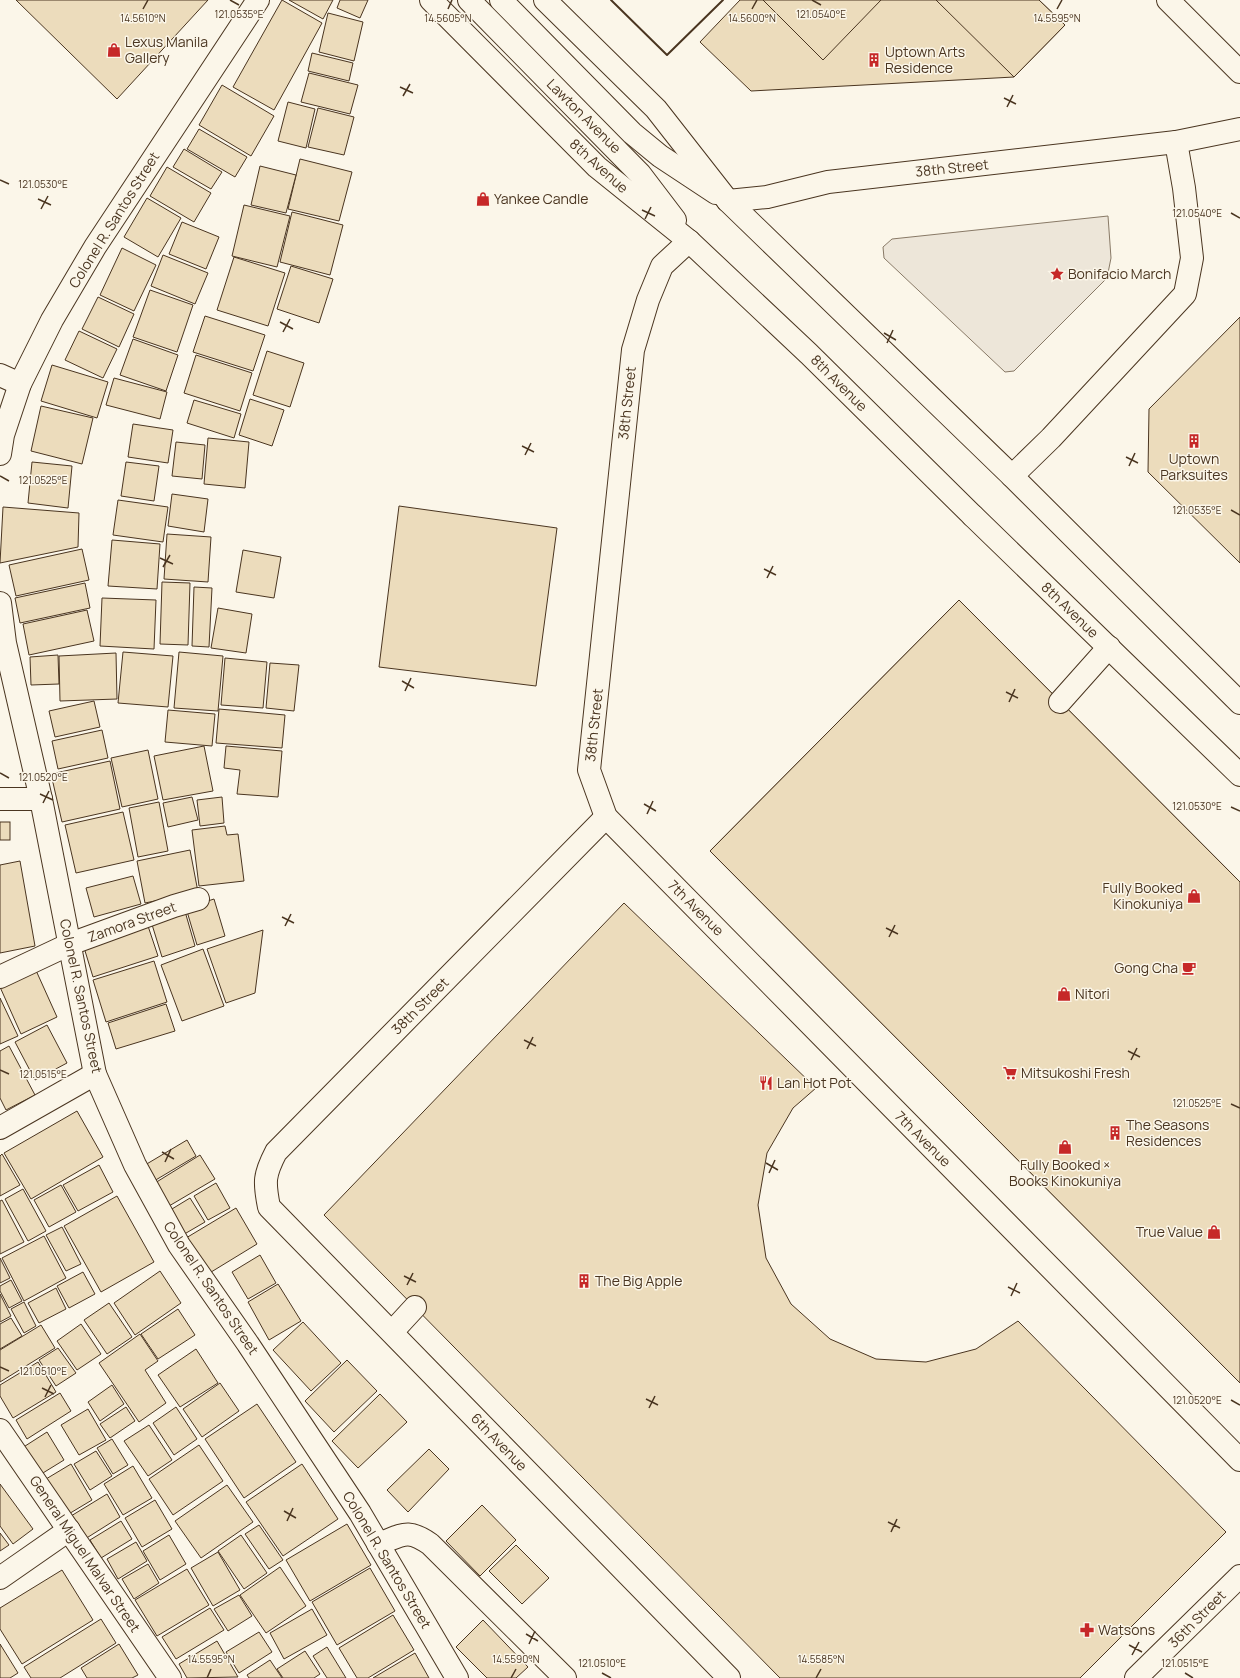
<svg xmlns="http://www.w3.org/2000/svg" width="1240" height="1678" font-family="Manrope,sans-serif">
	<rect width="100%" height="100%" fill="#fbf6e9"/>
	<path fill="#ede6d9" stroke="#887966" d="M1108 216 1111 258 1107 278 1014 371 1005 372 884 258 883 247 892 239Z"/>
	<g fill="#ecdcbc" stroke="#4a3520">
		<path d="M16 0H208L117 99Z"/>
		<path d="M282 0 322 23 274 110 233 87Z"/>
		<path d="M289 0H333L323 19Z"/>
		<path d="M340 0H368L360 18 337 8Z"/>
		<path d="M740 0H1039L1065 25 1014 77 751 91 700 42Z"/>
		<path d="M763 0H881L823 60Z"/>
		<path d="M936 0H1039L1065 25 1014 77Z"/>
		<path d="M328 13 363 22 354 61 319 52Z"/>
		<path d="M312 53 353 63 349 81 308 71Z"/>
		<path d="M309 73 358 85 350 114 301 102Z"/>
		<path d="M222 85 274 116 251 156 199 125Z"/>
		<path d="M288 102 315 109 306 148 278 141Z"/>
		<path d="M318 108 354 117 344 155 308 147Z"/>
		<path d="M199 129 247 157 235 177 187 149Z"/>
		<path d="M184 149 222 172 211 189 173 167Z"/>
		<path d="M300 159 352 172 339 221 288 209Z"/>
		<path d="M260 166 296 175 286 213 251 205Z"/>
		<path d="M167 167 211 193 194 222 150 196Z"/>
		<path d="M147 198 181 218 158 257 124 237Z"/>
		<path d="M244 205 290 216 277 267 232 256Z"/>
		<path d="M292 212 343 225 330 275 280 262Z"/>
		<path d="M182 222 219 237 206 269 169 254Z"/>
		<path d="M122 248 156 265 134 311 100 295Z"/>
		<path d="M163 255 208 273 195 304 151 286Z"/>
		<path d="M234 257 285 273 268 326 217 310Z"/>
		<path d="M291 266 333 279 319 323 277 309Z"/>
		<path d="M150 290 193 305 177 352 133 337Z"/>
		<path d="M98 297 134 314 119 347 82 329Z"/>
		<path d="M205 316 265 335 253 371 193 352Z"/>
		<path d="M1240 317V563L1148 472 1149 409Z"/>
		<path d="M79 331 117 349 103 378 65 360Z"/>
		<path d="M133 339 178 355 166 391 120 375Z"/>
		<path d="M267 351 304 363 290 407 253 395Z"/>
		<path d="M196 355 252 373 240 411 184 393Z"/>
		<path d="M52 365 108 382 97 418 41 401Z"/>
		<path d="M114 378 167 392 160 419 106 405Z"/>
		<path d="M250 399 284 410 272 446 239 435Z"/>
		<path d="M194 400 241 414 234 438 187 423Z"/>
		<path d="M41 406 93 418 82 464 31 451Z"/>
		<path d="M133 424 173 430 168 463 128 457Z"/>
		<path d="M208 438 249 442 245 488 204 484Z"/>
		<path d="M176 442 205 445 202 479 172 476Z"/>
		<path d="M32 462 72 466 68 508 28 503Z"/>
		<path d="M126 462 159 466 154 501 121 496Z"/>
		<path d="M172 494 208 499 204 532 168 526Z"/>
		<path d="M118 500 168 507 163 542 113 535Z"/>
		<path d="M399 506 557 528 536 686 379 667Z"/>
		<path d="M3 507 79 513 78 547 0 563Z"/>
		<path d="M167 534 211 537 208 582 164 579Z"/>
		<path d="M112 540 160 544 157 589 108 586Z"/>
		<path d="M82 549 89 580 16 596 9 565Z"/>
		<path d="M243 550 281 557 274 598 236 592Z"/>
		<path d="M162 582 190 583 188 645 160 644Z"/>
		<path d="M85 583 90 608 20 623 15 598Z"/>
		<path d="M194 587 212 588 209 647 192 646Z"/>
		<path d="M102 598 156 600 154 649 100 646Z"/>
		<path d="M959 600 1240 882V1383L710 851Z"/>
		<path d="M959 600 1240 882V1383L710 851Z"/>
		<path d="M218 608 252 614 246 653 211 648Z"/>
		<path d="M87 610 94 641 29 655 23 624Z"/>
		<path d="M123 652 173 656 168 707 118 703Z"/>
		<path d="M179 652 223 656 218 711 174 708Z"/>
		<path d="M116 653 117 699 60 701 59 656Z"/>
		<path d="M58 655 59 684 31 685 30 657Z"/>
		<path d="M225 658 267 662 263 708 221 705Z"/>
		<path d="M270 663 299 665 294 711 266 708Z"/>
		<path d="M94 701 100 727 55 737 49 711Z"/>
		<path d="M219 709 285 715 282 748 216 743Z"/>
		<path d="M168 710 215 714 212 746 165 742Z"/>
		<path d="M102 730 108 758 58 769 52 741Z"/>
		<path d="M204 746 213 791 163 800 154 756Z"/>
		<path d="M226 746 282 751 278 797 237 794 240 770 224 768Z"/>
		<path d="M148 750 158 799 122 807 111 758Z"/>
		<path d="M110 761 120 809 62 822 51 774Z"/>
		<path d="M192 797 198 820 168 827 163 803Z"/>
		<path d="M222 797 224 823 200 826 197 800Z"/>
		<path d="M159 802 168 851 138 857 129 808Z"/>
		<path d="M123 812 134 860 76 873 65 825Z"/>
		<rect x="0" y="822" width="10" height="18"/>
		<path d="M225 826 227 835 238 834 244 881 199 886 192 830Z"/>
		<path d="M190 850 198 892 145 903 137 861Z"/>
		<path d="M20 861 35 946 0 953V865Z"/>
		<path d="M133 876 141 904 94 917 86 888Z"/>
		<path d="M214 899 225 936 197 945 186 908Z"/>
		<path d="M624 903 816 1088 793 1108 767 1153 758 1205 766 1258 791 1304 830 1339 876 1359 926 1362 976 1349 1018 1321 1226 1532 1080 1678H780L324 1215Z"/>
		<path d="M184 908 195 946 162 957 150 918Z"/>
		<path d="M146 920 158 956 93 977 82 941Z"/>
		<path d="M263 930 255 993 226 1003 207 949Z"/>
		<path d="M203 949 224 1006 182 1021 161 965Z"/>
		<path d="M154 961 167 1002 106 1022 93 980Z"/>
		<path d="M34 966 57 1017 21 1034 0 987Z"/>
		<path d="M0 998 18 1036 0 1044Z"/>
		<path d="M166 1004 175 1031 116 1049 108 1023Z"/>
		<path d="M47 1025 67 1063 35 1080 15 1042Z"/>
		<path d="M9 1046 35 1095 6 1110 0 1098V1051Z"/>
		<path d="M77 1111 103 1157 31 1199 4 1153Z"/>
		<path d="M187 1140 196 1156 154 1181 145 1165Z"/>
		<path d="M2 1154 20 1185 0 1196V1156Z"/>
		<path d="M200 1155 215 1179 169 1206 155 1183Z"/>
		<path d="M99 1165 113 1192 78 1211 63 1185Z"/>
		<path d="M216 1183 230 1208 208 1220 194 1196Z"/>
		<path d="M61 1185 76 1212 49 1227 34 1200Z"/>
		<path d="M23 1189 46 1231 28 1241 5 1199Z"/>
		<path d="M117 1196 154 1262 101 1292 64 1226Z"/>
		<path d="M190 1198 205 1222 181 1236 167 1212Z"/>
		<path d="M2 1200 24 1242 0 1254V1201Z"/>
		<path d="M236 1208 257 1244 203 1277 181 1241Z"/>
		<path d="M62 1227 81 1264 66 1271 46 1235Z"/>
		<path d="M44 1236 66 1278 24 1301 2 1258Z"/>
		<path d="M260 1255 276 1283 248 1299 232 1272Z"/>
		<path d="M0 1258 10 1278 0 1283Z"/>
		<path d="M160 1271 181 1303 135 1335 114 1303Z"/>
		<path d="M83 1272 95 1294 69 1308 57 1286Z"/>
		<path d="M11 1280 22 1301 9 1308 0 1291V1286Z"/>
		<path d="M278 1284 301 1321 269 1340 248 1302Z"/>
		<path d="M56 1288 66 1309 39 1323 28 1303Z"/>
		<path d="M0 1294 11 1316 0 1322Z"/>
		<path d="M24 1302 36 1326 24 1333 11 1309Z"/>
		<path d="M109 1303 132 1337 107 1354 84 1320Z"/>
		<path d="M178 1309 195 1335 158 1359 141 1334Z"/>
		<path d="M11 1318 22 1336 0 1349V1324Z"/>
		<path d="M303 1322 341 1363 311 1391 273 1350Z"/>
		<path d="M81 1324 101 1354 77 1370 57 1341Z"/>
		<path d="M41 1325 55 1348 0 1382V1350Z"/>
		<path d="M140 1334 158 1361 145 1370 166 1403 139 1422 99 1363Z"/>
		<path d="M58 1348 76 1373 56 1386 39 1360Z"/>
		<path d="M196 1349 218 1383 180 1407 158 1375Z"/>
		<path d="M347 1360 377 1391 334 1432 305 1401Z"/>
		<path d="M38 1362 56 1392 13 1418 0 1396V1385Z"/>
		<path d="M220 1383 239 1411 202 1437 183 1409Z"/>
		<path d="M112 1385 124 1404 100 1421 88 1402Z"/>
		<path d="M60 1393 71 1411 27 1439 16 1420Z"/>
		<path d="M380 1394 407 1422 358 1468 332 1441Z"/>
		<path d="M257 1404 296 1462 244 1498 205 1439Z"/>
		<path d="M126 1407 135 1421 110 1438 100 1424Z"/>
		<path d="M176 1407 197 1439 174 1455 153 1423Z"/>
		<path d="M88 1409 106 1440 79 1455 61 1425Z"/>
		<path d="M149 1425 172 1460 148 1476 124 1441Z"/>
		<path d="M47 1432 64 1460 38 1476 22 1448Z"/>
		<path d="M112 1439 128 1465 113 1474 97 1448Z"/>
		<path d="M199 1445 223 1481 173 1515 149 1479Z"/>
		<path d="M429 1449 449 1469 408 1512 387 1490Z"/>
		<path d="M96 1451 112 1476 90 1490 74 1464Z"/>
		<path d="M71 1464 92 1500 67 1515 46 1479Z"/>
		<path d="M302 1464 338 1519 283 1556 246 1502Z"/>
		<path d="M133 1466 152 1498 123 1515 104 1484Z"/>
		<path d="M0 1484 33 1529 13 1544 0 1526Z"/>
		<path d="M227 1485 253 1522 201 1558 175 1521Z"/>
		<path d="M107 1494 120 1517 85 1539 71 1516Z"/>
		<path d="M155 1500 172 1529 142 1547 125 1518Z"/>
		<path d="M482 1505 516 1540 480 1576 446 1541Z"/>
		<path d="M121 1521 132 1539 101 1558 90 1540Z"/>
		<path d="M347 1524 371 1565 310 1601 286 1560Z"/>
		<path d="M259 1525 283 1560 269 1569 245 1534Z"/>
		<path d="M0 1533 9 1545 0 1551Z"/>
		<path d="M169 1535 186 1564 160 1580 143 1551Z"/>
		<path d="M241 1535 267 1573 244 1589 218 1551Z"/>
		<path d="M136 1542 147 1561 118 1579 107 1559Z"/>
		<path d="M516 1545 549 1578 522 1604 489 1571Z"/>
		<path d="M218 1552 240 1590 213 1606 191 1568Z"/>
		<path d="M148 1564 159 1583 134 1599 122 1579Z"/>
		<path d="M280 1567 306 1606 266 1633 240 1595Z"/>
		<path d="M370 1568 395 1611 337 1645 312 1602Z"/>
		<path d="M187 1569 209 1605 157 1636 135 1600Z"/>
		<path d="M62 1570 93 1620 22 1664 0 1629V1608Z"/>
		<path d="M239 1595 252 1616 228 1631 214 1609Z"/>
		<path d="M210 1608 224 1630 176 1659 162 1637Z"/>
		<path d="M312 1609 327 1635 284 1659 270 1633Z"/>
		<path d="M393 1615 414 1650 368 1678H357L339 1648Z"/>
		<path d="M101 1619 116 1643 60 1678H31L24 1667Z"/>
		<path d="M483 1620 528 1667 516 1678H487L456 1647Z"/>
		<path d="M259 1632 272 1652 239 1673 226 1652Z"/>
		<path d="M217 1641 238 1677 187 1678 179 1664Z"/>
		<path d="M0 1644 18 1673 10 1678H0Z"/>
		<path d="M119 1644 138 1675 132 1678H87L81 1668Z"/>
		<path d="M327 1647 346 1678H327L313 1656Z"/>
		<path d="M305 1651 320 1674 314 1678H283L277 1669Z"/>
		<path d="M415 1653 429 1678H373Z"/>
		<path d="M270 1660 282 1678H249L247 1675Z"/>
	</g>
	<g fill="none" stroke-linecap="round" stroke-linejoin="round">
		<defs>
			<g id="minor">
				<path d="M1168 0 1240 72"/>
				<path d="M689 241 662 266 648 300 633 350 589 770 606 817 1240 1460"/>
				<path d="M0 375 20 384"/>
				<path d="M0 454 3 435 20 384 52 320 95 247 258 0"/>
				<path d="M1012 476 1240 703"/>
				<path d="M973 516 1240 775"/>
				<path d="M0 603 5 643 41 799 95 1074 135 1165 179 1245 248 1344 360 1513 457 1678"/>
				<path d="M1060 702 1109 647"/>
				<path d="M0 799H41"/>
				<path d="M606 817 276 1152C264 1175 264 1182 269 1207L729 1678"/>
				<path d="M0 977 70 944 174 906 198 899"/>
				<path d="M0 1128 95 1074"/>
				<path d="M392 1332 415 1307"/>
				<path d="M0 1430 170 1678"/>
				<path d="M378 1544C403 1535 407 1528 430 1544L565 1678"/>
				<path d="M0 1578 69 1530"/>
				<path d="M1136 1678 1240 1576"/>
			</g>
			<g id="major">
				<path d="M431 0 597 167 689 241 809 354 973 516"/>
				<path d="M469 0 640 174 675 220"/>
				<path d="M501 0 632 133 660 156 716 193"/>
				<path d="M545 0 656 109 728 201 1012 476 1051 438 1185 294 1192 258 1184 188 1176 142"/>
				<path d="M728 201 767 197 828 182 1176 142 1240 129"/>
			</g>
		</defs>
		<use href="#minor" stroke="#4a3520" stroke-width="24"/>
		<use href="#major" stroke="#4a3520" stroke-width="24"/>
		<use href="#minor" stroke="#fbf6e9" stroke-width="22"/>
		<use href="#major" stroke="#fbf6e9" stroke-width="22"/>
		<path stroke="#4a3520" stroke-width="2" d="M611 0 667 55 723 0"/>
	</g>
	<path fill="none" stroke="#4a3520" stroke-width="1.5" d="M230 0 239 5M812 0 821 5M143 9 148 0M448 9 452 0M752 9 757 0M1057 9 1062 0M400 87 413 93M403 96 410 84M1004 98 1016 104M1007 107 1013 95M0 180 9 184M38 199 51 205M41 209 48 196M642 210 655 216M1231 213 1240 218M645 219 651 207M280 322 293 329M283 332 290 319M884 333 896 340M887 343 893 330M522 446 534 452M525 455 531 443M1126 457 1138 463M1129 466 1135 453M0 476 9 481M1231 510 1240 515M160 558 173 564M163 567 170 555M764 569 776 575M767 578 773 566M402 681 414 688M405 691 411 678M1006 692 1018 698M1009 702 1015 689M0 773 9 778M40 794 53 800M43 803 49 791M644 804 656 811M1231 807 1240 811M647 814 653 801M282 917 294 923M285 926 291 914M886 928 898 934M889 937 895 925M524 1040 536 1046M527 1049 533 1037M1128 1051 1140 1057M1131 1060 1137 1048M0 1070 9 1074M1231 1104 1240 1108M162 1152 174 1159M165 1162 171 1149M766 1163 778 1170M769 1173 775 1160M404 1276 416 1282M407 1285 413 1273M1008 1287 1020 1293M1011 1296 1017 1283M0 1367 9 1371M42 1388 54 1394M45 1397 51 1385M646 1399 658 1405M1231 1400 1240 1405M649 1408 655 1396M284 1511 296 1518M287 1521 293 1508M888 1522 900 1528M891 1532 897 1519M526 1634 538 1641M529 1644 535 1631M1129 1645 1142 1652M1132 1655 1139 1642M602 1673 611 1678M1185 1673 1193 1678M207 1678 211 1669M511 1678 516 1669M816 1678 821 1669"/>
	<defs>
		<symbol id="shop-bare" viewBox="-9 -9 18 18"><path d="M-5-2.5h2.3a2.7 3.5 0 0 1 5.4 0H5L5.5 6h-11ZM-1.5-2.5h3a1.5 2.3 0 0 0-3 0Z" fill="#c62828" stroke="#fbf6e9" stroke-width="2.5" paint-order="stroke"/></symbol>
		<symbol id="building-bare" viewBox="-9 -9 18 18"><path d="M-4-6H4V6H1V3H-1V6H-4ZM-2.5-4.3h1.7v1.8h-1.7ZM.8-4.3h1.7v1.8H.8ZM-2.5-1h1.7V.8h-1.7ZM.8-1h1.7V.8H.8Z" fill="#c62828" stroke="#fbf6e9" stroke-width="2.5" paint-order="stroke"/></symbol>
		<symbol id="sight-bare" viewBox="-9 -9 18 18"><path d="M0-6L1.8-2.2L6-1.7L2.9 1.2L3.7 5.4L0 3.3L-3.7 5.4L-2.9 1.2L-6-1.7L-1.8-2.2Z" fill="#c62828" stroke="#fbf6e9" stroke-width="2.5" paint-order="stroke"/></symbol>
		<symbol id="cafe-bare" viewBox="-9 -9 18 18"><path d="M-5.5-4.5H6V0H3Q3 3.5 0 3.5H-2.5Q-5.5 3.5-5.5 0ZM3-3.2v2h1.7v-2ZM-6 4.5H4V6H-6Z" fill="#c62828" stroke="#fbf6e9" stroke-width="2.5" paint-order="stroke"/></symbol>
		<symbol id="supermarket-bare" viewBox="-9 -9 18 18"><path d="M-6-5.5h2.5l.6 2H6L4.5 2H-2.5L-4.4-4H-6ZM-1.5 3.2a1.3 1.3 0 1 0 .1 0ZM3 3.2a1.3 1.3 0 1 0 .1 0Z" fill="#c62828" stroke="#fbf6e9" stroke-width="2.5" paint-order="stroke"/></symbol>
		<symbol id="restaurant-bare" viewBox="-9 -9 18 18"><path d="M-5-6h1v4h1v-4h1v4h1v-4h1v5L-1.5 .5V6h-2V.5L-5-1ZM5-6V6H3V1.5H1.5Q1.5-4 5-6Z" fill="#c62828" stroke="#fbf6e9" stroke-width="2.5" paint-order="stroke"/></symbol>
		<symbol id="pharmacy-bare" viewBox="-9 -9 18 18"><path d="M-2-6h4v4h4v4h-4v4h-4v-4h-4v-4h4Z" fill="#c62828" stroke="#fbf6e9" stroke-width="2.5" paint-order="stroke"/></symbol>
	</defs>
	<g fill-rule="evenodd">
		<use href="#shop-bare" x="104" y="40" width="20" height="20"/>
		<use href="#building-bare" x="864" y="50" width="20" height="20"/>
		<use href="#shop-bare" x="473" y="189" width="20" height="20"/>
		<use href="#sight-bare" x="1047" y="264" width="20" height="20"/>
		<use href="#building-bare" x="1184" y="431" width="20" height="20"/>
		<use href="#shop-bare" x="1184" y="886" width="20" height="20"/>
		<use href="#cafe-bare" x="1179" y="958" width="20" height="20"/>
		<use href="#shop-bare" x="1054" y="984" width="20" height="20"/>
		<use href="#supermarket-bare" x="1000" y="1063" width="20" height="20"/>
		<use href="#restaurant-bare" x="756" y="1073" width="20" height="20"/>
		<use href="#building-bare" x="1105" y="1123" width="20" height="20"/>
		<use href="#shop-bare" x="1055" y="1137" width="20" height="20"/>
		<use href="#shop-bare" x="1204" y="1222" width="20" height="20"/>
		<use href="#building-bare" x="574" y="1271" width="20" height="20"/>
		<use href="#pharmacy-bare" x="1077" y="1620" width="20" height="20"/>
	</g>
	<g text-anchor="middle" stroke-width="3" stroke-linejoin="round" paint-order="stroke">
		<g font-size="14" fill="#4a3520" stroke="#fbf6e9" text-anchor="start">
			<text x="125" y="47">Lexus Manila<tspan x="125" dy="16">Gallery</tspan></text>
			<text x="885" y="57">Uptown Arts<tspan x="885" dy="16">Residence</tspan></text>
			<text x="494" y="204">Yankee Candle</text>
			<text x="1068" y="279">Bonifacio March</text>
			<text x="1194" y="464" text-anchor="middle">Uptown<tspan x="1194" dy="16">Parksuites</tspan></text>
			<text x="1183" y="893" text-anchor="end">Fully Booked<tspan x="1183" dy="16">Kinokuniya</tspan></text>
			<text x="1178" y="973" text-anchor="end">Gong Cha</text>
			<text x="1075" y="999">Nitori</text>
			<text x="1021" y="1078">Mitsukoshi Fresh</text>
			<text x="777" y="1088">Lan Hot Pot</text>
			<text x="1126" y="1130">The Seasons<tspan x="1126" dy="16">Residences</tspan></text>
			<text x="1065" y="1170" text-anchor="middle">Fully Booked ×<tspan x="1065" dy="16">Books Kinokuniya</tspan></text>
			<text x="1203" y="1237" text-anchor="end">True Value</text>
			<text x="595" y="1286">The Big Apple</text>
			<text x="1098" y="1635">Watsons</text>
		</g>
		<g font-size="14" fill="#4a3520" stroke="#fbf6e9">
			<text transform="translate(584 116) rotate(45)" y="5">Lawton Avenue</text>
			<text transform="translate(599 166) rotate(42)" y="5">8th Avenue</text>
			<text transform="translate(952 168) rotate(-6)" y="5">38th Street</text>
			<text transform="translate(114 220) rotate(-58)" y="5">Colonel R. Santos Street</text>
			<text transform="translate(839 383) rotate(45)" y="5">8th Avenue</text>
			<text transform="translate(627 403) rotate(-84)" y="5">38th Street</text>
			<text transform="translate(1070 610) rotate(44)" y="5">8th Avenue</text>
			<text transform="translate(594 725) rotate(-84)" y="5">38th Street</text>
			<text transform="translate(696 908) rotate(45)" y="5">7th Avenue</text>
			<text transform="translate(132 922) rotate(-20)" y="5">Zamora Street</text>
			<text transform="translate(81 996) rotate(78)" y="5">Colonel R. Santos Street</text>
			<text transform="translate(420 1006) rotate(-45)" y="5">38th Street</text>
			<text transform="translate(923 1139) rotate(45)" y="5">7th Avenue</text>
			<text transform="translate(211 1288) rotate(56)" y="5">Colonel R. Santos Street</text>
			<text transform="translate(499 1442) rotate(46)" y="5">6th Avenue</text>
			<text transform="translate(85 1554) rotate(56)" y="5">General Miguel Malvar Street</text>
			<text transform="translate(387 1560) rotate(59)" y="5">Colonel R. Santos Street</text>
			<text transform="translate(1197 1619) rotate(-45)" y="5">36th Street</text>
		</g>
	</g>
	<g font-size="10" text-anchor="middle" fill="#4a3520" stroke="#fbf6e9" stroke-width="3" stroke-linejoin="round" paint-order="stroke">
		<text x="821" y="18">121.0540°E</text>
		<text x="239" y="18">121.0535°E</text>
		<text x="143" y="22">14.5610°N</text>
		<text x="448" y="22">14.5605°N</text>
		<text x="752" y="22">14.5600°N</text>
		<text x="1057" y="22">14.5595°N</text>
		<text x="43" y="188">121.0530°E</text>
		<text x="1197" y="217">121.0540°E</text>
		<text x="43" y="484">121.0525°E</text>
		<text x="1197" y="514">121.0535°E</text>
		<text x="43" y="781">121.0520°E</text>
		<text x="1197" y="810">121.0530°E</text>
		<text x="43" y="1078">121.0515°E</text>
		<text x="1197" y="1107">121.0525°E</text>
		<text x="43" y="1375">121.0510°E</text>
		<text x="1197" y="1404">121.0520°E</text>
		<text x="211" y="1663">14.5595°N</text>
		<text x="516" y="1663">14.5590°N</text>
		<text x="821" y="1663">14.5585°N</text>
		<text x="602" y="1667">121.0510°E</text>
		<text x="1185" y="1667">121.0515°E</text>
	</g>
</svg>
